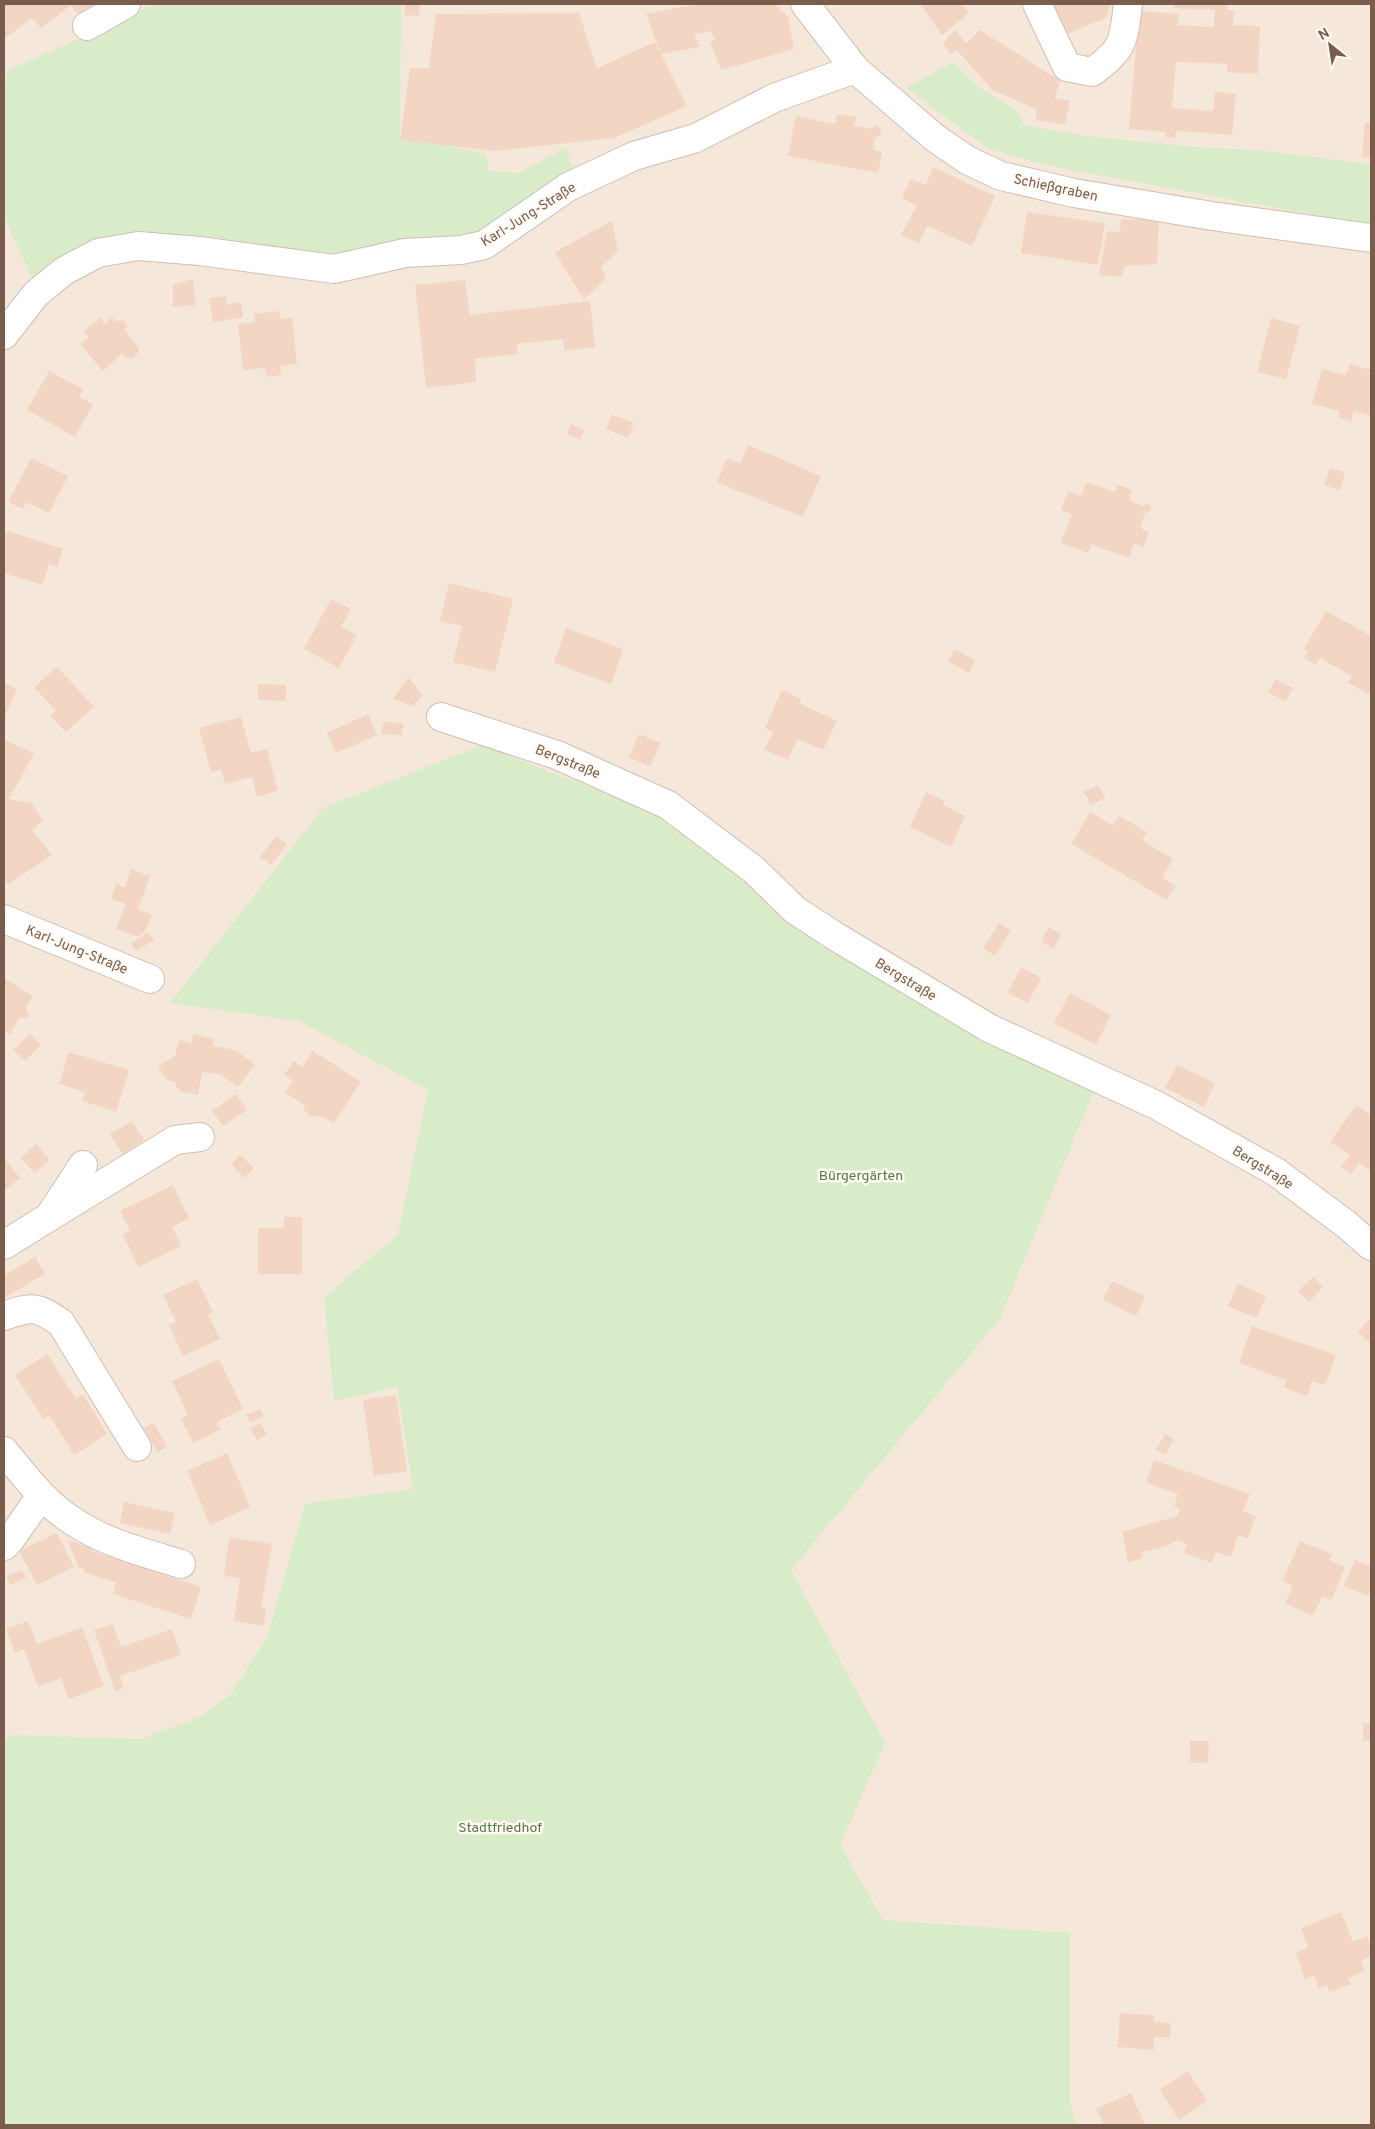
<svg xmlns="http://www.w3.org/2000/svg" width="1375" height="2129" font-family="Overpass,sans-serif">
	<rect width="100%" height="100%" fill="#fdf6ec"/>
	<rect fill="#f5e8da" x="4" y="4" width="1367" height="2121"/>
	<g fill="#d8ecc9">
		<path d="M156 4H401L400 136 486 154 489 171 518 173 566 148 576 177 480 240 335 263 98 242 32 278 4 216V107L7 71Z"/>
		<path d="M953 62 977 86 1015 109 1024 125 1086 136 1184 146 1267 151 1371 164V223L1326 217 1054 167 989 149 906 88Z"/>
		<path d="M482 745 668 818 833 953 1095 1088 1000 1319 791 1570 885 1743 840 1845 883 1920 1070 1933V2102L1076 2125H4V1740L12 1735 141 1739 200 1717 231 1694 267 1638 305 1504 413 1489 397 1387 334 1401 324 1298 398 1234 428 1090 299 1021 170 1003 323 808Z"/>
	</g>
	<g fill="#f3d5c3">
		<path d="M4 4H98L80 17 71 5 41 28 32 18 5 38Z"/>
		<path d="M405 4H420L419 16 405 15Z"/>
		<path d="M697 4H775L788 17 794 49 721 70 710 42 715 40 711 31 694 34 700 47 661 54 687 106 614 138 495 151 400 140 410 68H429L436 14 579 13 597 68 655 42 661 54 646 14Z"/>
		<path d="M920 4H961L969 13 942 35Z"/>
		<path d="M1048 4H1110L1106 18 1062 36Z"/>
		<path d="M1174 4H1227V10L1234 11 1233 25 1260 26 1258 74 1227 72V64L1176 62 1172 108 1213 111 1215 92 1236 94 1232 135 1176 131 1175 138 1165 137 1166 132 1129 129 1139 11 1179 14 1178 25 1214 27 1215 10 1173 8Z"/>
		<path d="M955 30 966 43 980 30 1060 81 1055 98 1070 101 1065 125 1036 120V109L992 90 957 50 951 55 943 43Z"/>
		<path d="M837 114 856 117 854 126 870 129 877 125 882 134 875 138 873 150 882 152 878 173 788 156 796 116 835 124Z"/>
		<path d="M1365 122 1371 123V158L1362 157Z"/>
		<path d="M933 167 995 196 972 246 927 226 919 243 901 235 917 205 902 198 911 179 926 185Z"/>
		<path d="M1027 212 1105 223 1098 265 1021 253Z"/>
		<path d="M1121 219 1159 220 1157 264 1125 266 1121 277 1099 275 1107 231 1120 232Z"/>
		<path d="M612 221 618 251 601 267 606 278 584 300 555 252Z"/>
		<path d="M193 279 196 305 173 307V285Z"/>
		<path d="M465 280 470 315 590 301 595 347 564 351 563 339 516 344 518 354 475 359 476 382 426 388 415 285Z"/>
		<path d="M226 296 227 305 241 302 243 317 213 322 209 298Z"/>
		<path d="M279 311 280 319 292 318 297 364 280 366 281 373 277 376 270 377 266 374 265 368 243 370 238 324 255 322 254 314Z"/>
		<path d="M112 317 116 322 122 319 127 325 125 331 139 348 138 353 132 359 126 358 122 354 103 371 80 344 89 337 84 331 100 318 105 324Z"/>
		<path d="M1271 318 1300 326 1286 379 1257 372Z"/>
		<path d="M1350 364 1371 370V416L1354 411 1351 422 1338 417 1339 411 1312 404 1322 369 1346 375Z"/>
		<path d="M49 371 83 389 79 397 93 404 75 437 27 410Z"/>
		<path d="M612 415 634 423 628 438 606 429Z"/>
		<path d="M571 424 584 430 580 440 567 434Z"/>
		<path d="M748 445 821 476 803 517 717 482 727 458 740 463Z"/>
		<path d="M31 458 68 476 49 513 26 502 23 509 8 502Z"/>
		<path d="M1330 468 1345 472 1340 490 1324 485Z"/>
		<path d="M1087 482 1115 492 1118 485 1132 490 1129 500 1143 506 1149 503 1152 510 1145 513 1140 528 1149 532 1143 547 1134 543 1129 558 1091 544 1088 553 1061 543 1072 514 1061 510 1068 491 1081 496Z"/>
		<path d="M7 531 63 549 57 567 49 564 42 585 4 573V540Z"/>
		<path d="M449 583 513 599 495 672 453 662 462 626 440 621Z"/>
		<path d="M331 599 351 609 341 627 357 635 339 668 304 649Z"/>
		<path d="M1326 611 1371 636V689L1368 694 1348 683 1352 676 1320 658 1316 665 1304 658 1308 652 1304 649Z"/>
		<path d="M566 628 623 649 611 684 554 663Z"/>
		<path d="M955 649 975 660 969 673 948 661Z"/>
		<path d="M57 667 94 707 66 732 50 715 56 711 34 687Z"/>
		<path d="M408 677 423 696 412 706 393 699Z"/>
		<path d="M1276 679 1293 688 1286 702 1268 692Z"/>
		<path d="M4 683 17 689 4 718Z"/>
		<path d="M258 684 286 685V701L258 700Z"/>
		<path d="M782 690 801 699 799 703 837 721 823 750 797 739 788 760 764 750 773 732 765 728Z"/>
		<path d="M368 714 377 735 336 753 327 733Z"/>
		<path d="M241 717 251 753 267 749 278 791 257 797 252 777 225 784 221 770 211 772 199 728Z"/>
		<path d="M383 722 403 723 402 735 382 734Z"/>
		<path d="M639 734 661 743 650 767 629 757Z"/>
		<path d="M4 740 34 753 9 799 31 803 43 820 32 830 52 855 8 884 4 879Z"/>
		<path d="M1098 785 1105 798 1091 805 1084 792Z"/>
		<path d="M926 792 945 801 943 805 965 816 951 847 910 827Z"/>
		<path d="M1090 812 1113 826 1119 816 1147 832 1142 840 1173 859 1162 878 1176 886 1167 900 1071 844Z"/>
		<path d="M276 836 287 844 271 865 260 857Z"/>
		<path d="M131 869 150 876 138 909 152 915 146 930 138 937 116 929 126 904 111 899 116 884 125 887Z"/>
		<path d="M999 923 1011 930 995 956 983 948Z"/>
		<path d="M1049 927 1061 934 1054 949 1041 942Z"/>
		<path d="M148 932 154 940 136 951 131 944Z"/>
		<path d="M1021 967 1041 978 1028 1003 1008 993Z"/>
		<path d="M4 978 33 996 26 1007 29 1017 19 1018 10 1034 4 1030Z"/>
		<path d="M1070 993 1111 1015 1096 1045 1054 1023Z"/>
		<path d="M30 1034 41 1045 25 1061 13 1050Z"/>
		<path d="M193 1034 214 1039 213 1046 236 1050 255 1065 238 1087 219 1074 202 1072 198 1095 179 1091 174 1081 167 1080 158 1066 175 1056 179 1040 192 1043Z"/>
		<path d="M313 1051 361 1082 334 1123 323 1117 311 1116 305 1111 303 1104 285 1092 293 1081 284 1075 294 1061 302 1067Z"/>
		<path d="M69 1052 129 1070 116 1112 82 1101 85 1092 59 1084Z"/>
		<path d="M1177 1065 1215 1083 1204 1107 1165 1088Z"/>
		<path d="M236 1094 247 1110 223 1126 212 1111Z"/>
		<path d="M1356 1105 1371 1115V1171L1359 1163 1351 1174 1341 1167 1350 1155 1330 1142Z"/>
		<path d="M132 1121 144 1140 123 1154 110 1134Z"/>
		<path d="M36 1144 50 1160 35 1173 21 1158Z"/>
		<path d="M240 1155 254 1168 245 1178 231 1165Z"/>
		<path d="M4 1158 20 1178 4 1191Z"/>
		<path d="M173 1185 189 1219 172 1227 181 1246 138 1267 123 1235 130 1231 120 1211Z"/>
		<path d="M284 1217H302V1274H258V1228H284Z"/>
		<path d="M35 1257 45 1274 4 1298V1275Z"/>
		<path d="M1313 1277 1323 1287 1309 1302 1298 1291Z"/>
		<path d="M197 1279 213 1312 208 1314 220 1339 183 1356 169 1325 176 1322 163 1295Z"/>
		<path d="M1112 1281 1145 1296 1136 1316 1103 1300Z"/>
		<path d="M1238 1284 1266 1296 1256 1318 1228 1306Z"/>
		<path d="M1371 1317V1344L1358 1332Z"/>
		<path d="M1252 1326 1336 1355 1325 1385 1312 1381 1307 1396 1284 1388 1286 1380 1239 1363Z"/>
		<path d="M47 1354 76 1399 83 1394 107 1434 74 1455 49 1415 44 1419 15 1375Z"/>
		<path d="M219 1359 243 1409 217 1422 221 1429 193 1443 181 1418 188 1415 172 1381Z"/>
		<path d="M396 1395 407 1471 374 1476 363 1400Z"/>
		<path d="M260 1409 264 1416 250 1423 246 1415Z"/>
		<path d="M154 1423 167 1447 157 1452 144 1428Z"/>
		<path d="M260 1423 267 1434 257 1440 250 1428Z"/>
		<path d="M1165 1434 1174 1439 1165 1455 1156 1450Z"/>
		<path d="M227 1453 250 1507 210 1525 187 1471Z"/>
		<path d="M1154 1460 1250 1494 1243 1511 1256 1516 1248 1538 1238 1535 1231 1557 1216 1552 1212 1563 1184 1553 1187 1544 1177 1540 1168 1546 1142 1552 1143 1558 1128 1562 1122 1532 1177 1516 1180 1508 1174 1506 1178 1494 1146 1483Z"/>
		<path d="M124 1502 175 1513 170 1534 120 1523Z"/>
		<path d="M57 1533 74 1567 37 1585 19 1551Z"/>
		<path d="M229 1537 272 1544 261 1608 266 1609 264 1626 234 1621 240 1578 224 1576Z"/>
		<path d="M67 1540 92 1548 91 1551 201 1587 191 1619 113 1594 116 1583 84 1572 85 1569 79 1568Z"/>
		<path d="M1300 1541 1332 1554 1329 1560 1345 1567 1331 1600 1322 1596 1313 1616 1285 1603 1293 1586 1282 1581Z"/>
		<path d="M1355 1560 1371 1566V1588L1368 1596 1344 1586Z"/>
		<path d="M22 1570 26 1578 10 1585 6 1576Z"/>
		<path d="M28 1621 37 1644 82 1627 104 1686 69 1699 61 1678 38 1687 24 1649 15 1653 6 1629Z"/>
		<path d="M113 1624 121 1647 172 1629 181 1655 120 1676 124 1688 115 1691 94 1630Z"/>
		<rect x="1363" y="1723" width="8" height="18"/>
		<path d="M1190 1741H1209L1208 1763 1190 1762Z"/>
		<path d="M1341 1912 1353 1942 1367 1936 1371 1947V1956L1361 1961 1365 1971 1348 1978 1351 1984 1329 1992 1327 1985 1319 1989 1314 1975 1305 1979 1296 1953 1308 1948 1301 1928Z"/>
		<path d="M1120 2013 1154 2015V2022L1171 2023 1170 2038 1154 2037V2050L1118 2047Z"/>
		<path d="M1188 2071 1207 2101 1179 2120 1160 2090Z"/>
		<path d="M1131 2093 1145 2125H1104L1096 2109Z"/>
	</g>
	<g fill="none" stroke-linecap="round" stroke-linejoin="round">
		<defs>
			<g id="minor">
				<path d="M805 4 855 69 935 138 967 160 1001 176 1074 193 1212 216 1371 238"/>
				<path d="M1037 4 1067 67 1092 72C1125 48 1123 42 1128 4"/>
				<path d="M87 26 126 4"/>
				<path d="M4 335 36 294 64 271 98 253 138 246 200 251 334 269 405 253 461 250 484 245 568 187 634 156 696 138 774 98 855 69"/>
				<path d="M441 717 557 755 668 805 754 870 795 910 838 938 989 1028 1156 1105 1276 1172 1347 1225 1371 1246"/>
				<path d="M4 919 150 979"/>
				<path d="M49 1217 175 1140 200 1137"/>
				<path d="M4 1245 49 1217 83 1165"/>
				<path d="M4 1316C32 1306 37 1306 61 1323L137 1447"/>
				<path d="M4 1451C25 1476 45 1504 74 1522 106 1543 145 1553 181 1564"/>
				<path d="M4 1546 10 1540 41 1496"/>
			</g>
		</defs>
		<use href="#minor" stroke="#d1beb0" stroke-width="30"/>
		<use href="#minor" stroke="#fff" stroke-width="28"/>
	</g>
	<g text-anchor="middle" stroke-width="5" stroke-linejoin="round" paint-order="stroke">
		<g font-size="14" fill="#7a5c4d" stroke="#fffaf3">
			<text transform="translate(1056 187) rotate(12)" y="5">Schießgraben</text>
			<text transform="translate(528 214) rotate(-32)" y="5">Karl-Jung-Straße</text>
			<text transform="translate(568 761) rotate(22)" y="5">Bergstraße</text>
			<text transform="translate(77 949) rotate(22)" y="5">Karl-Jung-Straße</text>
			<text transform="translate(906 979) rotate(31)" y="5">Bergstraße</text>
			<text transform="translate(1263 1167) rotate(32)" y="5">Bergstraße</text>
		</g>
		<g font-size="14" fill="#537a41" stroke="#fffaf3">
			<text x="861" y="1180">Bürgergärten</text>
			<text x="500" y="1832">Stadtfriedhof</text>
		</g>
	</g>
	<rect width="1375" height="2129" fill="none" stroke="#7a5c4d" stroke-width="10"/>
	<g transform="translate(1330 45) rotate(330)" stroke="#fffaf3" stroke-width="4" paint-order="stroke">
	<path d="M0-4L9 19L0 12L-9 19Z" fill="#7a5c4d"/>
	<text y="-8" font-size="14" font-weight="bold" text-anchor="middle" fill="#7a5c4d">N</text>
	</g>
</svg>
